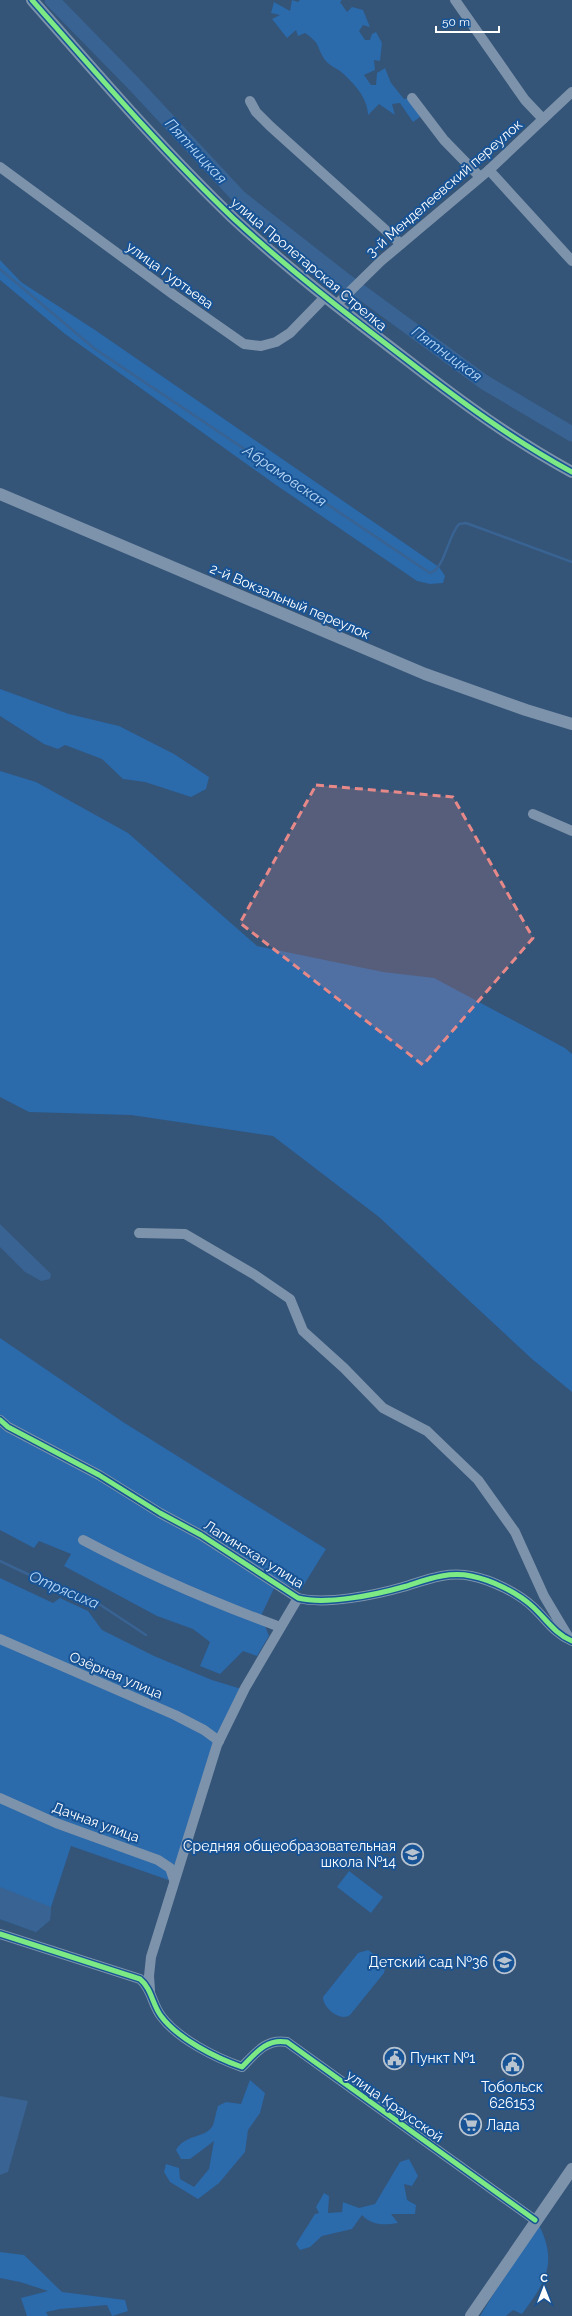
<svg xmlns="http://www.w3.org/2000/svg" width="572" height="2316" font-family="Raleway,sans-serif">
	<rect width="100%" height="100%" fill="#345478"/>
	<g fill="#2b6aab">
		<path d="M292 0 298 2 300 0H342L340 2 347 12 352 7 363 10 370 27 363 25 359 31 365 40H370L372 34 376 32 382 43 380 61 374 60 375 70 364 75 371 85H376L377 73 385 68 391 83 404 99 411 98 420 117 413 122 400 103 392 104 395 115 379 104 368 115C368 98 353 82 340 71 335 68 328 64 325 60 315 45 322 45 305 33L298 36 296 30 287 38 272 19 280 15 271 13 274 2 290 11Z"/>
		<path d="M0 260 21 282 95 330 439 567 445 576 443 583 430 584 417 581 276 485 65 334 0 280Z"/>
		<path d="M0 689 69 714 119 726 174 754 209 777 206 789 191 797 145 782 123 779 102 759 65 745 58 749 44 744 0 716Z"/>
		<path d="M0 771 36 782 128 833 257 946 383 972 434 978 565 1048 572 1054V1392L532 1359 379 1217 273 1136 131 1115 29 1112 0 1097Z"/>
		<path d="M0 1338 123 1422 326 1549 300 1591 278 1580 258 1622 264 1623 269 1636 257 1656 243 1651 220 1674 200 1666 210 1642 193 1629 157 1616 64 1566 71 1554 39 1541 34 1548 0 1530Z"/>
		<path d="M0 1578 53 1603 60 1598 88 1611 102 1630 154 1656 212 1680 248 1691 223 1740 177 1883 71 1846 51 1907 50 1920 36 1932 0 1919Z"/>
		<path d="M349 1871 383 1897 371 1913 337 1887Z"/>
		<path d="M368 1950C376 1956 388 1961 384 1973L350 2015C340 2022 323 2008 323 1997L358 1953Z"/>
		<path d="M250 2080 265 2093 260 2113 248 2130 245 2152 219 2183 198 2199 170 2182 164 2172 166 2164 179 2168 180 2179 194 2187 209 2169 214 2141 190 2159H181L176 2150C186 2133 206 2139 213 2125 215 2119 216 2112 218 2106L226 2102 241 2104Z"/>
		<path d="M409 2159 418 2176 412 2186 404 2184 407 2200 416 2205 415 2214H391L398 2223C385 2225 372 2226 362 2215L352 2229 322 2236 310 2247 300 2250 296 2244 315 2214 319 2213 316 2207 324 2193 329 2196 328 2213 342 2212 343 2202 359 2208 375 2204 400 2162Z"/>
		<path d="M540 2227C558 2265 544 2284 522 2314L513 2310 506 2316H480L534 2228Z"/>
		<path d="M0 2252 24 2255 62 2292 125 2300 128 2311 112 2316 107 2305 60 2309 46 2312 48 2316H27L21 2298 48 2291 20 2282 0 2278Z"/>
	</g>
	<g fill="#396392">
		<path d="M0 1224 51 1274 50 1279 41 1281 25 1272 0 1247Z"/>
		<path d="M0 1887 51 1907 50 1920 36 1932 0 1919Z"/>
		<path d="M0 2096 28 2101 8 2172 0 2175Z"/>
	</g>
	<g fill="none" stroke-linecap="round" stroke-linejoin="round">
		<g stroke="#396392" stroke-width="2.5">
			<path d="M0 269 95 349 430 573C444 570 448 536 459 524L466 523 572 562"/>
			<path d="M0 1561 38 1579 96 1602 146 1635"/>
		</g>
		<path stroke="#396392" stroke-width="15" d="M52 0 134 84 240 198 342 278 484 382 572 434"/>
		<g stroke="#7d93ab" stroke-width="10">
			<path d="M455 0 525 100 543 119"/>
			<path d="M412 98 444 140 480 177"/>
			<path d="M250 101 256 112 270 126 401 244"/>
			<path d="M0 167 174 295 244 344 261 346 276 342 290 333 325 297"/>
			<path d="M489 170 572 261"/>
			<path d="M336 305 381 261 489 170 572 92"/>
			<path d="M533 814 572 831"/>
			<path d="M139 1233 185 1234 255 1275 290 1299 303 1331 344 1368 383 1408 427 1431 478 1480 515 1532 544 1596 569 1638"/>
			<path d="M0 1420 8 1427 99 1475 160 1513 201 1535 298 1598C326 1605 375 1595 403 1587 426 1580 447 1571 471 1576 492 1580 518 1593 533 1607 546 1619 555 1634 572 1641"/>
			<path d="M83 1540C147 1574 212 1602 280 1627"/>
			<path d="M0 1639 175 1715 204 1730 219 1741"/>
			<path d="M0 1798 56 1823 158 1860 170 1868 174 1880"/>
			<path d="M0 1934 140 1979C152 1989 152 2004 161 2016 178 2039 216 2058 242 2067 255 2054 266 2038 287 2042L535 2220"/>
			<path d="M150 1990 149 1976 151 1957 217 1745 245 1688 298 1598"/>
		</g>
		<g stroke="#7d93ab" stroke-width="12">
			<path d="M32 0C97 74 162 150 233 218 288 269 348 315 407 360 460 401 513 440 572 472"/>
			<path d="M0 494 425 674 526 710 572 724"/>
			<path d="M471 2316 572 2169"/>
		</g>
		<defs>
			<g id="cycleway">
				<path d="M32 0C97 74 162 150 233 218 288 269 348 315 407 360 460 401 513 440 572 472"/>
				<path d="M0 1420 8 1427 99 1475 160 1513 201 1535 298 1598C326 1605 375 1595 403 1587 426 1580 447 1571 471 1576 492 1580 518 1593 533 1607 546 1619 555 1634 572 1641"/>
				<path d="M0 1934 140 1979C152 1989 152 2004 161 2016 178 2039 216 2058 242 2067 255 2054 266 2038 287 2042L535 2220"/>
			</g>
		</defs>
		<use href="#cycleway" stroke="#175395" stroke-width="8"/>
		<use href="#cycleway" stroke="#7ce984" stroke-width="5"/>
	</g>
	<path fill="#e88989" fill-opacity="0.2" stroke="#e88989" stroke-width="3" stroke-dasharray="8 5" stroke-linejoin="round" d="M316 785 453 797 533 938 423 1065 240 923Z"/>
	<defs>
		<symbol id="school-ring" viewBox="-11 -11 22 22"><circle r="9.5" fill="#175395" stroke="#b8c3d0" stroke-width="1.5"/><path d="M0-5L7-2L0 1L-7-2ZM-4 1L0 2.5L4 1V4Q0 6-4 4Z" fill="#b8c3d0"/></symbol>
		<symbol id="civic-ring" viewBox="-11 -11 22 22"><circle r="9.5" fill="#175395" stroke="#b8c3d0" stroke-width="1.5"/><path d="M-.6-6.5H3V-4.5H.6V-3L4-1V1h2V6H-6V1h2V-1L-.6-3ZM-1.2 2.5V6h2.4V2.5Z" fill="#b8c3d0"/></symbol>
		<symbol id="supermarket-ring" viewBox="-11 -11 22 22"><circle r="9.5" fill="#175395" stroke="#b8c3d0" stroke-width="1.5"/><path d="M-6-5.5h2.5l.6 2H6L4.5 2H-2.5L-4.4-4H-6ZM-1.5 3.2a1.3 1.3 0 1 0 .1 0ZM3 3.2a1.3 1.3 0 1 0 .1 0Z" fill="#b8c3d0"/></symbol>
	</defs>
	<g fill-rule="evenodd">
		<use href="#school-ring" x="400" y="1842" width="25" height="25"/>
		<use href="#school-ring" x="492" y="1950" width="25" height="25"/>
		<use href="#civic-ring" x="382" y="2046" width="25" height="25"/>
		<use href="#civic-ring" x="500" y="2052" width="25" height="25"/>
		<use href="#supermarket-ring" x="458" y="2112" width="25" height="25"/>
	</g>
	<g text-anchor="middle" stroke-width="4" stroke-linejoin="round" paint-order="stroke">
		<g font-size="14" fill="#fff" stroke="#175395">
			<text transform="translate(444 188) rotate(-41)" y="5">3-й Менделеевский переулок</text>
			<text transform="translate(309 264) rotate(40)" y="5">улица Пролетарская Стрелка</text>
			<text transform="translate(170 275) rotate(36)" y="5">улица Гуртьева</text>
			<text transform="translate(290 601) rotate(23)" y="5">2-й Вокзальный переулок</text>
			<text transform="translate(254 1554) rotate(32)" y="5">Лапинская улица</text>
			<text transform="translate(116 1675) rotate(23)" y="5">Озёрная улица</text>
			<text transform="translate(96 1822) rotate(20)" y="5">Дачная улица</text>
			<text transform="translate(395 2106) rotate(35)" y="5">улица Краусской</text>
		</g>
		<g font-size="14" fill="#fff" stroke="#175395" text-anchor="end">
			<text x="396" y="1851">Средняя общеобразовательная<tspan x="396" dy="16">школа №14</tspan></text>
			<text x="488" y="1967">Детский сад №36</text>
			<text x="410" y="2063" text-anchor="start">Пункт №1</text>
			<text x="512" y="2092" text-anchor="middle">Тобольск<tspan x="512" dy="16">626153</tspan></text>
			<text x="486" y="2130" text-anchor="start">Лада</text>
		</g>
		<g font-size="15" font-style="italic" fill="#b4d6f7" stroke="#175395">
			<text transform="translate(196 151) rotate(47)" y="5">Пятницкая</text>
			<text transform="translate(447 354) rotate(36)" y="5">Пятницкая</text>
			<text transform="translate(285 476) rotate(34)" y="5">Абрамовская</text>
			<text transform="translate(64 1590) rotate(23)" y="5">Отрясиха</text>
		</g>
	</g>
	<g transform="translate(544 2288)" stroke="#175395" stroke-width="3" paint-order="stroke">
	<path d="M0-3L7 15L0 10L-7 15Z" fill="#ffffff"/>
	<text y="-6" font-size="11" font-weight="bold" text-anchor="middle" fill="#ffffff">С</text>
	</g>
	<path d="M436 26v6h63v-6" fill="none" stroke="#ffffff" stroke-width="2"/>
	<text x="442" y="26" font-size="12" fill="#ffffff" stroke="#175395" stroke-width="3" paint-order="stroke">50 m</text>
</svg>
